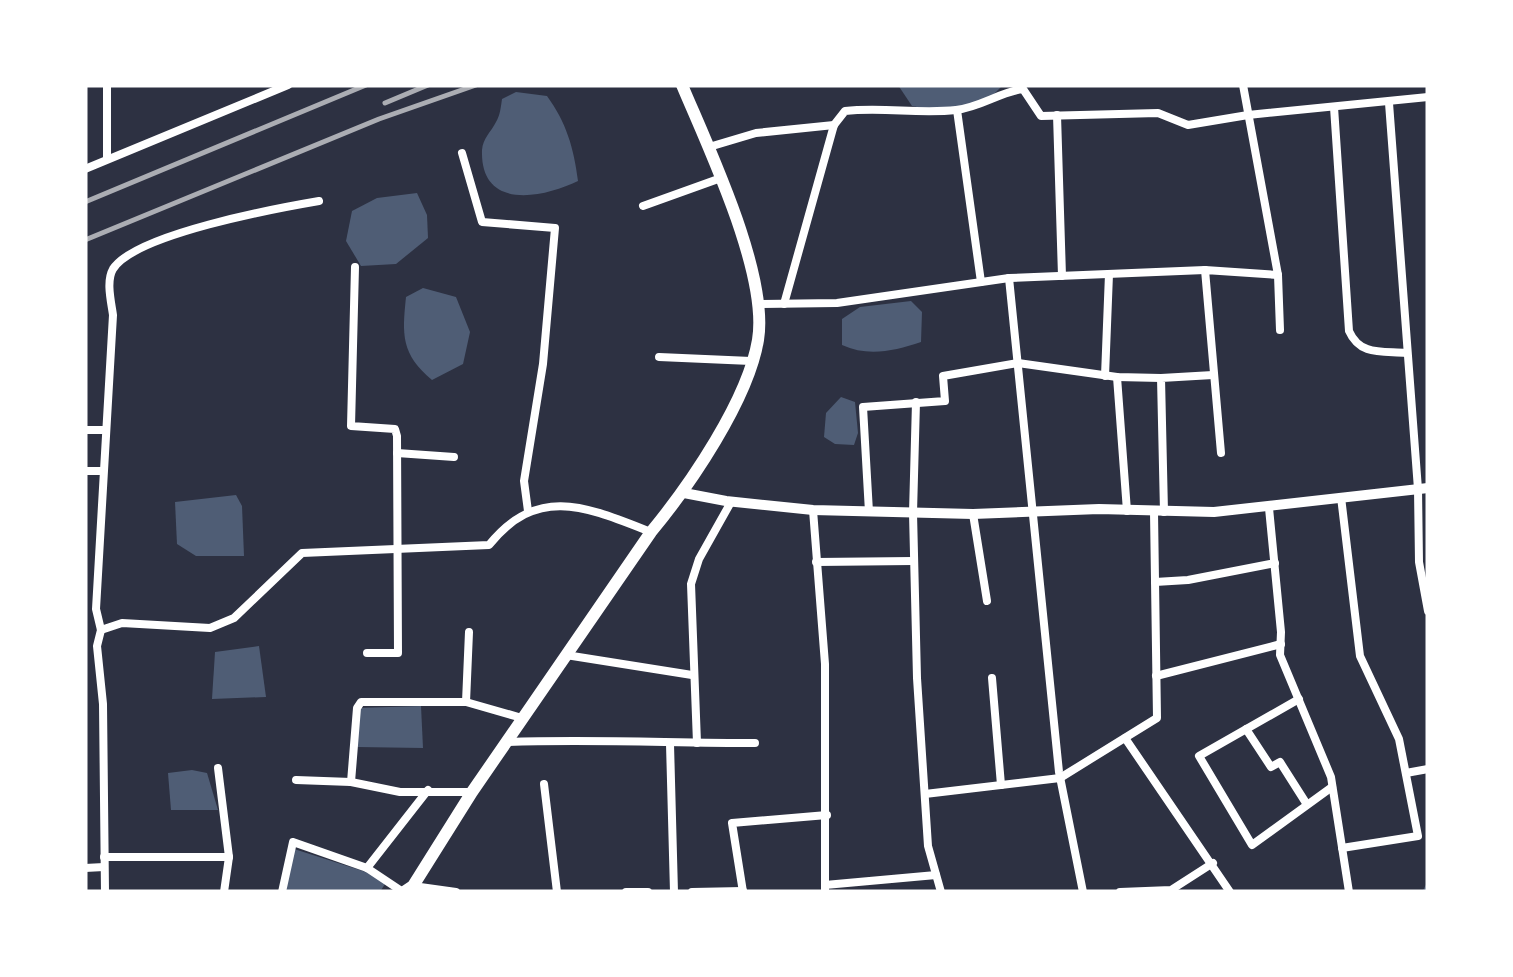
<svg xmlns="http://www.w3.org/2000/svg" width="1513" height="977" font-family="Manrope,sans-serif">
	<rect width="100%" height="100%" fill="#2d3142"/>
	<g fill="#4f5d75">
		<path d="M898 85H1003L984 104 940 112 912 106Z"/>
		<path d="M516 92 547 96C566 122 574 148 578 181 543 198 480 211 482 150 483 138 491 132 496 122 500 116 501 106 502 99Z"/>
		<path d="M417 193 427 215 428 238 396 264 361 266 346 241 352 211 377 198Z"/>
		<path d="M423 288 456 297 470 332 463 364 432 380C401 354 402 335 406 297Z"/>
		<path d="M911 301 922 312 921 342C894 351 868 357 842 345V319L860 307Z"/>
		<path d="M841 397 855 402 858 433 854 445 835 444 824 437 826 413Z"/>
		<path d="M236 495 242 506 244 556H196L177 544 175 502Z"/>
		<path d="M259 646 266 697 212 699 215 652Z"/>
		<path d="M421 706 423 748 357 747 358 708Z"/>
		<path d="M192 770 207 773 218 810H171L168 773Z"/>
		<path d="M291 848 388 879 380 892H286Z"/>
	</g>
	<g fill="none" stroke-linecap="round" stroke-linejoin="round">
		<path stroke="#4f5d75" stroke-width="5" d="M1425 892 1428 886"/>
		<g stroke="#fff" stroke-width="8">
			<path d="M1243 85 1278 275 1280 330"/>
			<path d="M1389 103 1418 489 1419 562 1428 611"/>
			<path d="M1334 107 1349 331C1360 356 1382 351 1406 353"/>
			<path d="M957 110 981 282"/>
			<path d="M1057 115 1062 276"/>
			<path d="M709 147 756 133 834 125"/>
			<path d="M462 153 482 222 555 228 543 364 524 481 528 511"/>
			<path d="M107 159V85"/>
			<path d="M85 169 288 85"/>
			<path d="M643 206 721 178"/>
			<path d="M355 267 351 426 395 429 397 436 398 653H367"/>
			<path d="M1009 278 1059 772 1083 892"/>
			<path d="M757 304 837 303 1009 278 1205 270"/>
			<path d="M784 304 834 125 845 111C882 107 920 114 956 110 981 107 1000 92 1023 89L1041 116 1158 113 1188 125 1248 115 1428 97"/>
			<path d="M659 357 751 361"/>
			<path d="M1105 376 1109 274"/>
			<path d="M1117 377 1127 511"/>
			<path d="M916 402 913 513 917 678 928 846 941 892"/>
			<path d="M85 430H105"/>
			<path d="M397 453 454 457"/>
			<path d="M1221 453 1205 270 1278 275"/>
			<path d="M85 471H103"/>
			<path d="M1341 497 1360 656 1399 739 1418 836 1342 848"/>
			<path d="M1269 508 1281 632 1280 655 1331 777 1349 892"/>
			<path d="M813 510 825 664V892"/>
			<path d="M869 512 863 407 945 401 943 376 1018 363 1117 377 1161 378"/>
			<path d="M1164 512 1161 378 1213 375"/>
			<path d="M973 514 987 601"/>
			<path d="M816 562 913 561"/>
			<path d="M1155 582 1188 580 1275 563"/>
			<path d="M101 630 122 623 210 628 234 618 302 553 489 545C538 484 587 507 651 532"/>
			<path d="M566 655 692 675"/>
			<path d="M1156 676 1281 644"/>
			<path d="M992 678 1001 785"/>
			<path d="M1299 699 1199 756 1252 845 1332 787"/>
			<path d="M466 702 469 632"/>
			<path d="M1246 729 1271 767 1280 762 1306 803"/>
			<path d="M1125 738 1230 892"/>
			<path d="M507 742C590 739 672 743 755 743"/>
			<path d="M697 743 691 584 699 559 731 502"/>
			<path d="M670 744 674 892"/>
			<path d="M218 768 229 857 224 892"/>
			<path d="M1406 773 1428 769"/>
			<path d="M296 780 351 782 400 792H471"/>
			<path d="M351 782 357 708 361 702H466L522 718"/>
			<path d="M544 784 557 892"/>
			<path d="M925 794 1060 778 1157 718 1154 512"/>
			<path d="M104 857H229"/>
			<path d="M85 868 104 867"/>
			<path d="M367 868 428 790"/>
			<path d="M825 885 936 875"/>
			<path d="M413 886 456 892"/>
			<path d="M105 892 103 704 97 646 101 630 96 609 113 315C111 301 106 281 113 269 135 234 278 208 319 201"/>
			<path d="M282 892 293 842 367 868 403 892"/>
			<path d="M626 892H648"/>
			<path d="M692 892 743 891"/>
			<path d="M743 892 732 823 827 815"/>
			<path d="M1120 892 1171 890 1213 863"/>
		</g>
		<path stroke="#fff" stroke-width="10" d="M684 493 726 501 813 510 973 514 1099 509 1214 512 1428 488"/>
		<path stroke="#fff" stroke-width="12" d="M404 892 413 886 472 792 651 532C690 485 748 400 758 340 769 274 708 147 682 85"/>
		<g stroke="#abadb3" stroke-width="5">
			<path d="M385 103 428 85"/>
			<path d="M85 202 366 85"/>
			<path d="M85 240 379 119 476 85"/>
		</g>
	</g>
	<rect width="1513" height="977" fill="none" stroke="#ffffff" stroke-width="175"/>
</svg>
